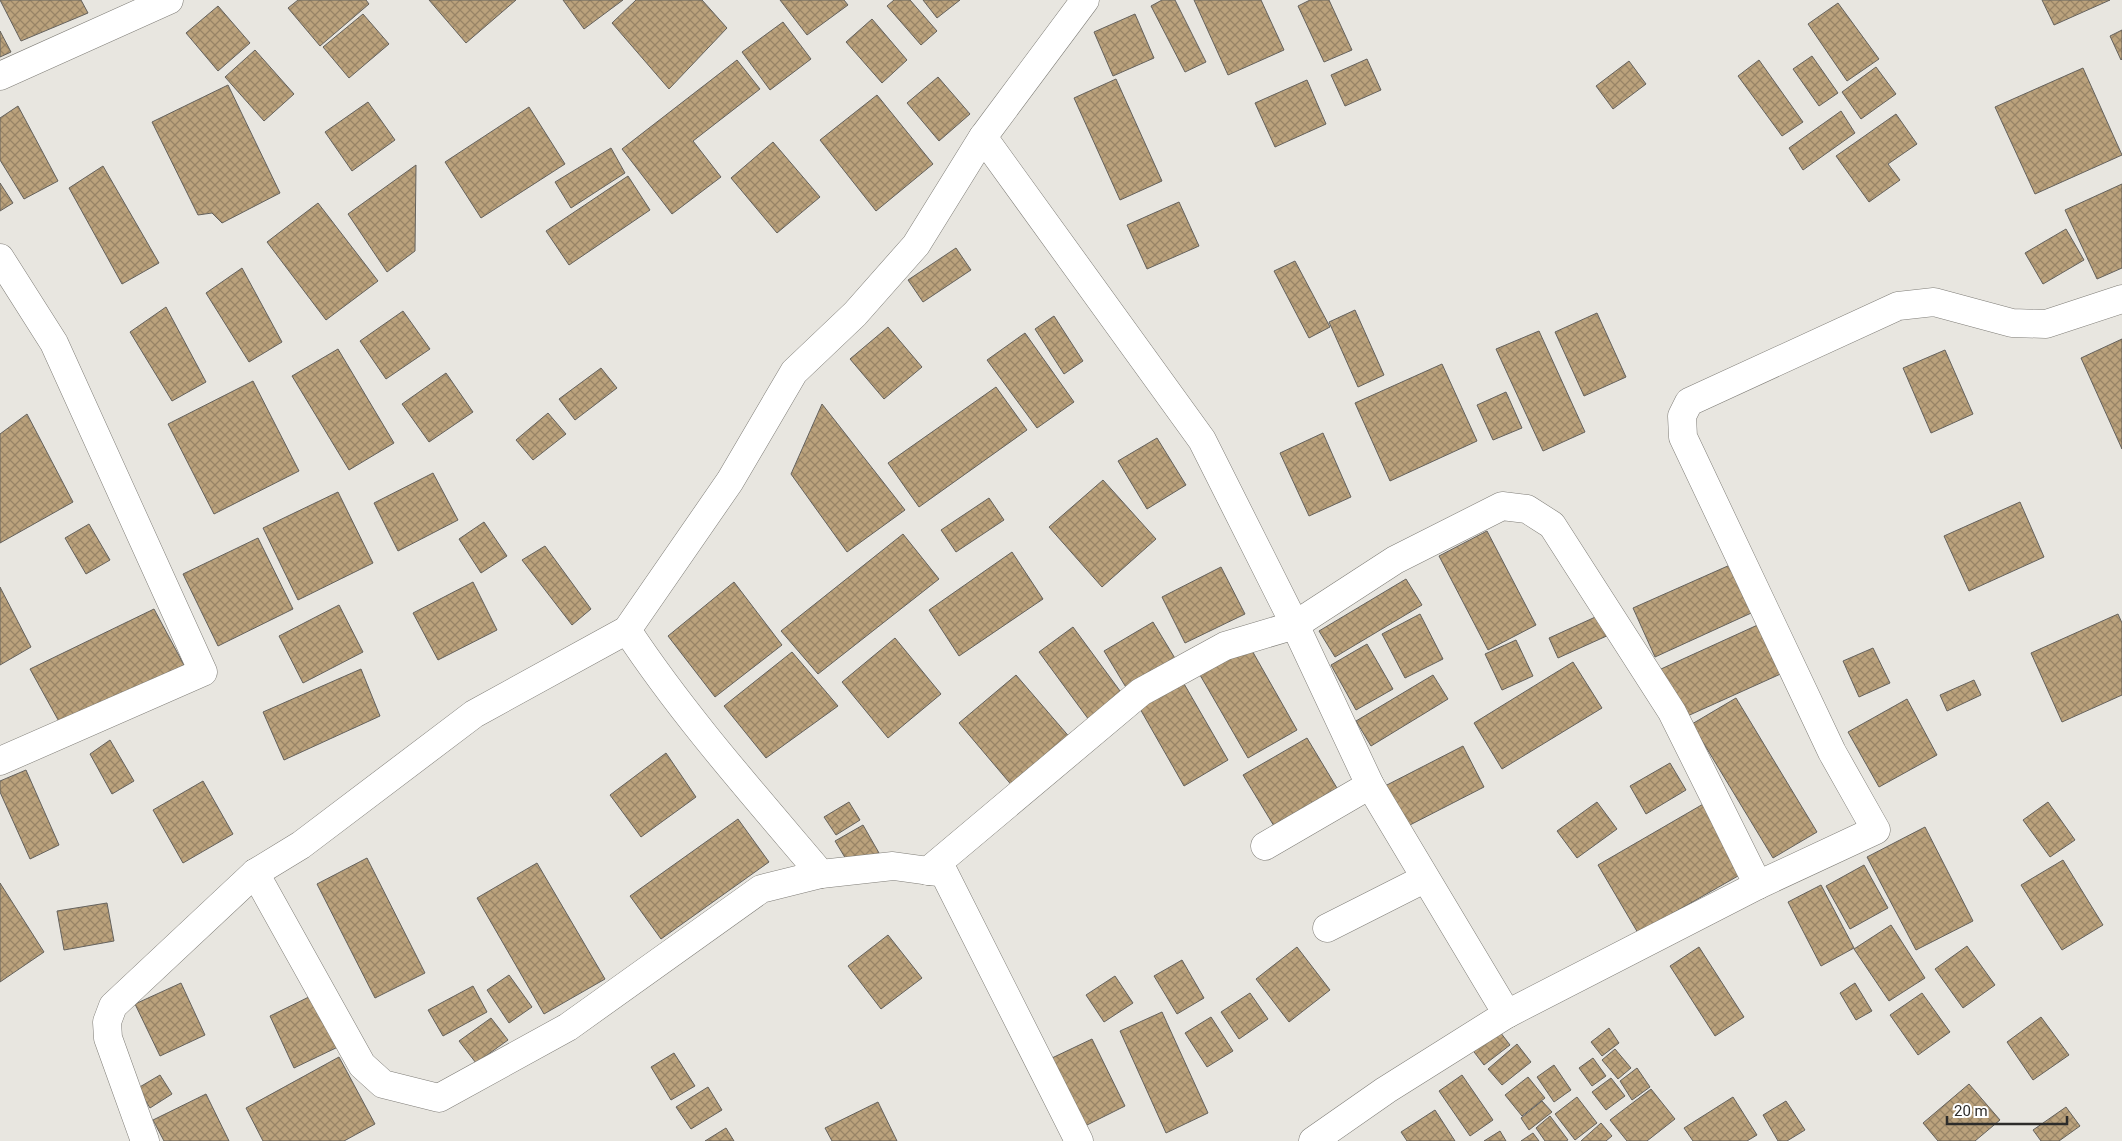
<svg xmlns="http://www.w3.org/2000/svg" width="2122" height="1141" font-family="Roboto,sans-serif">
	<defs>
		<pattern id="building-cross-hatch" width="8" height="8" patternUnits="userSpaceOnUse" patternTransform="scale(1.25)"><rect width="8" height="8" fill="#bba27c"/><path d="M0 0l8 8M0 8l8-8" fill="none" stroke="#988466"/></pattern>
	</defs>
	<rect width="100%" height="100%" fill="#e8e6e0"/>
	<g fill="url(#building-cross-hatch)" stroke="#65625d">
		<path d="M0 0H81L88 13 21 41Z"/>
		<path d="M298 0H366L369 4 320 46 288 8Z"/>
		<path d="M429 0H516L466 43Z"/>
		<path d="M563 0H623L584 29Z"/>
		<path d="M636 0H702L727 28 669 89 612 23Z"/>
		<path d="M780 0H844L848 5 807 35Z"/>
		<path d="M894 0H910L937 31 921 45 887 6Z"/>
		<path d="M923 0H960L937 18Z"/>
		<path d="M1162 0H1175L1206 62 1185 72 1151 6Z"/>
		<path d="M1194 0H1261L1284 50 1228 75Z"/>
		<path d="M1310 0H1329L1352 50 1324 62 1298 6Z"/>
		<path d="M2042 0H2110L2054 25Z"/>
		<path d="M1838 3 1879 59 1847 81 1808 24Z"/>
		<path d="M218 6 250 43 218 71 186 33Z"/>
		<path d="M363 14 389 44 349 78 323 47Z"/>
		<path d="M1135 14 1154 58 1113 76 1094 32Z"/>
		<path d="M872 19 907 60 882 83 846 42Z"/>
		<path d="M783 22 811 59 770 90 742 52Z"/>
		<path d="M2122 30V59L2121 60 2110 36Z"/>
		<path d="M0 31 11 52 0 57Z"/>
		<path d="M255 50 294 94 264 121 225 77Z"/>
		<path d="M1812 56 1838 93 1819 106 1793 69Z"/>
		<path d="M1367 59 1381 90 1345 106 1331 75Z"/>
		<path d="M737 60 760 89 693 141 721 177 672 214 622 149Z"/>
		<path d="M1759 60 1803 122 1782 136 1738 76Z"/>
		<path d="M1629 61 1646 84 1613 109 1596 86Z"/>
		<path d="M1876 67 1896 94 1861 119 1842 92Z"/>
		<path d="M2083 68 2122 155 2035 194 1995 107Z"/>
		<path d="M938 77 970 114 939 141 907 103Z"/>
		<path d="M1116 79 1162 181 1120 200 1074 98Z"/>
		<path d="M1307 80 1326 124 1275 147 1255 103Z"/>
		<path d="M228 85 280 193 222 223 212 213 198 215 152 122Z"/>
		<path d="M877 95 933 164 876 211 820 140Z"/>
		<path d="M368 102 395 140 352 171 325 132Z"/>
		<path d="M18 106 58 181 24 199 0 160V118Z"/>
		<path d="M529 107 565 164 481 218 445 162Z"/>
		<path d="M1841 111 1855 133 1803 170 1789 148Z"/>
		<path d="M1896 114 1917 144 1888 164 1900 180 1869 202 1836 156Z"/>
		<path d="M773 142 820 197 777 233 731 178Z"/>
		<path d="M611 148 625 173 571 208 555 182Z"/>
		<path d="M416 165 415 251 387 272 348 214Z"/>
		<path d="M103 166 159 263 122 284 69 188Z"/>
		<path d="M628 176 650 210 569 265 546 231Z"/>
		<path d="M0 183 13 203 0 211Z"/>
		<path d="M2122 184V268L2097 279 2065 210Z"/>
		<path d="M1179 202 1199 246 1147 269 1127 225Z"/>
		<path d="M318 203 378 281 326 320 267 242Z"/>
		<path d="M2066 229 2084 260 2043 284 2025 253Z"/>
		<path d="M956 248 971 270 923 302 908 280Z"/>
		<path d="M1295 261 1330 327 1309 338 1274 271Z"/>
		<path d="M242 268 282 342 249 362 206 293Z"/>
		<path d="M166 307 206 382 172 401 130 332Z"/>
		<path d="M1355 310 1384 375 1358 387 1329 322Z"/>
		<path d="M403 311 430 349 386 379 360 341Z"/>
		<path d="M1597 313 1626 377 1584 396 1555 332Z"/>
		<path d="M1054 316 1083 361 1064 374 1035 329Z"/>
		<path d="M888 327 922 367 884 399 850 359Z"/>
		<path d="M1539 331 1585 432 1543 451 1496 349Z"/>
		<path d="M1025 333 1074 402 1037 428 987 360Z"/>
		<path d="M2122 339V449L2081 358Z"/>
		<path d="M338 349 394 443 349 470 292 376Z"/>
		<path d="M1945 350 1973 414 1931 433 1903 368Z"/>
		<path d="M1442 364 1477 441 1390 481 1355 403Z"/>
		<path d="M601 368 617 388 575 420 559 399Z"/>
		<path d="M446 373 473 412 429 442 402 404Z"/>
		<path d="M253 381 299 471 214 514 168 424Z"/>
		<path d="M996 387 1027 430 919 507 888 463Z"/>
		<path d="M1506 392 1522 428 1493 440 1477 405Z"/>
		<path d="M822 404 905 510 847 552 791 474Z"/>
		<path d="M548 413 566 434 533 460 516 440Z"/>
		<path d="M27 414 73 502 0 543V434Z"/>
		<path d="M1323 433 1351 497 1309 516 1280 453Z"/>
		<path d="M1157 438 1186 485 1147 509 1118 461Z"/>
		<path d="M433 473 458 520 398 551 374 503Z"/>
		<path d="M1103 480 1156 539 1102 587 1049 527Z"/>
		<path d="M338 492 373 563 298 600 263 528Z"/>
		<path d="M989 498 1004 520 956 552 941 530Z"/>
		<path d="M2020 502 2044 557 1969 591 1944 536Z"/>
		<path d="M484 522 507 556 481 573 459 539Z"/>
		<path d="M89 524 110 560 86 574 65 538Z"/>
		<path d="M1487 531 1536 625 1488 650 1439 556Z"/>
		<path d="M903 534 939 579 818 674 781 631Z"/>
		<path d="M258 538 293 609 218 646 183 574Z"/>
		<path d="M545 546 591 609 572 625 522 560Z"/>
		<path d="M1012 552 1043 599 959 656 929 610Z"/>
		<path d="M1739 561 1760 609 1655 657 1633 608Z"/>
		<path d="M1221 567 1245 614 1185 643 1162 597Z"/>
		<path d="M1406 579 1422 605 1335 657 1319 631Z"/>
		<path d="M473 582 497 630 438 660 413 613Z"/>
		<path d="M734 582 782 645 715 697 668 636Z"/>
		<path d="M0 587 31 647 0 665Z"/>
		<path d="M339 605 363 652 303 683 279 636Z"/>
		<path d="M154 609 184 665 62 727 30 669Z"/>
		<path d="M1420 614 1443 659 1405 678 1382 634Z"/>
		<path d="M1602 614 1611 634 1558 658 1549 638Z"/>
		<path d="M2118 614 2122 623V695L2062 722 2031 653Z"/>
		<path d="M1153 622 1176 660 1127 689 1104 651Z"/>
		<path d="M1762 623 1785 672 1683 718 1661 669Z"/>
		<path d="M1073 627 1123 695 1089 720 1039 652Z"/>
		<path d="M895 638 941 694 888 738 842 682Z"/>
		<path d="M1516 640 1533 676 1502 690 1485 654Z"/>
		<path d="M1367 644 1393 689 1356 710 1331 665Z"/>
		<path d="M1250 647 1297 730 1248 758 1200 675Z"/>
		<path d="M1873 648 1890 683 1859 697 1843 661Z"/>
		<path d="M792 652 838 706 766 758 724 706Z"/>
		<path d="M1573 662 1602 708 1502 769 1474 723Z"/>
		<path d="M361 669 380 716 284 760 263 712Z"/>
		<path d="M1016 675 1072 740 1014 788 959 723Z"/>
		<path d="M1433 675 1448 699 1371 746 1356 721Z"/>
		<path d="M1974 680 1981 695 1947 711 1940 695Z"/>
		<path d="M1183 682 1228 760 1184 786 1139 707Z"/>
		<path d="M1736 698 1817 832 1773 858 1692 724Z"/>
		<path d="M1907 699 1937 755 1879 787 1848 732Z"/>
		<path d="M1307 738 1337 788 1274 826 1243 775Z"/>
		<path d="M110 740 134 781 112 794 90 754Z"/>
		<path d="M1463 746 1484 787 1404 828 1383 787Z"/>
		<path d="M666 753 696 797 641 837 610 795Z"/>
		<path d="M1670 763 1686 790 1646 814 1630 786Z"/>
		<path d="M26 770 59 845 30 859 0 792V781Z"/>
		<path d="M203 781 233 834 183 863 153 810Z"/>
		<path d="M849 802 860 820 836 835 824 817Z"/>
		<path d="M1597 802 1617 829 1577 858 1557 831Z"/>
		<path d="M2048 802 2075 840 2050 857 2023 820Z"/>
		<path d="M1705 803 1745 872 1638 933 1598 865Z"/>
		<path d="M738 819 769 862 661 939 630 896Z"/>
		<path d="M863 825 879 853 852 869 835 841Z"/>
		<path d="M1925 827 1973 921 1916 950 1867 857Z"/>
		<path d="M367 858 425 973 375 998 317 884Z"/>
		<path d="M2063 860 2103 925 2062 950 2021 885Z"/>
		<path d="M537 863 605 979 544 1014 477 898Z"/>
		<path d="M1864 865 1888 908 1850 929 1826 886Z"/>
		<path d="M0 883 44 952 0 982Z"/>
		<path d="M1821 885 1854 948 1821 966 1788 902Z"/>
		<path d="M107 903 114 941 64 950 57 911Z"/>
		<path d="M1891 925 1925 978 1889 1001 1854 949Z"/>
		<path d="M888 935 922 978 881 1009 848 966Z"/>
		<path d="M1967 946 1995 985 1963 1008 1935 969Z"/>
		<path d="M1297 947 1330 990 1289 1022 1256 979Z"/>
		<path d="M1699 947 1744 1017 1715 1036 1670 966Z"/>
		<path d="M1182 960 1204 998 1177 1014 1154 976Z"/>
		<path d="M509 975 532 1007 509 1023 487 990Z"/>
		<path d="M1115 976 1133 1003 1104 1022 1086 995Z"/>
		<path d="M181 983 205 1035 160 1056 135 1004Z"/>
		<path d="M1855 983 1872 1011 1856 1020 1840 993Z"/>
		<path d="M473 986 487 1012 443 1036 428 1010Z"/>
		<path d="M1250 993 1268 1019 1239 1039 1221 1012Z"/>
		<path d="M1922 993 1950 1032 1918 1055 1890 1015Z"/>
		<path d="M315 994 340 1046 294 1068 270 1016Z"/>
		<path d="M1162 1012 1208 1113 1166 1133 1120 1031Z"/>
		<path d="M1211 1017 1233 1051 1207 1067 1185 1033Z"/>
		<path d="M2041 1017 2069 1055 2033 1080 2007 1042Z"/>
		<path d="M491 1018 508 1040 476 1063 459 1041Z"/>
		<path d="M1497 1028 1510 1045 1484 1065 1471 1048Z"/>
		<path d="M1609 1028 1619 1043 1602 1056 1591 1042Z"/>
		<path d="M1092 1039 1125 1106 1085 1126 1052 1058Z"/>
		<path d="M1517 1044 1531 1062 1502 1085 1488 1069Z"/>
		<path d="M1615 1049 1631 1068 1618 1079 1602 1060Z"/>
		<path d="M674 1053 695 1086 671 1100 651 1067Z"/>
		<path d="M339 1057 375 1124 344 1141H263L246 1108Z"/>
		<path d="M1593 1058 1606 1076 1592 1086 1579 1068Z"/>
		<path d="M1554 1065 1571 1090 1554 1102 1537 1077Z"/>
		<path d="M1637 1068 1650 1087 1632 1100 1620 1081Z"/>
		<path d="M160 1075 172 1094 150 1108 138 1088Z"/>
		<path d="M1462 1075 1493 1120 1470 1136 1439 1091Z"/>
		<path d="M1528 1077 1545 1098 1522 1116 1505 1095Z"/>
		<path d="M1611 1078 1625 1096 1606 1110 1592 1092Z"/>
		<path d="M1969 1084 2000 1120 1975 1141H1938L1923 1123Z"/>
		<path d="M708 1087 722 1110 691 1129 676 1107Z"/>
		<path d="M1651 1089 1675 1119 1647 1141H1627L1610 1120Z"/>
		<path d="M206 1094 229 1141H164L153 1120Z"/>
		<path d="M1577 1097 1597 1123 1575 1140 1555 1114Z"/>
		<path d="M1733 1097 1757 1135 1747 1141H1693L1684 1128Z"/>
		<path d="M1542 1101 1552 1112 1529 1130 1521 1118Z"/>
		<path d="M1786 1101 1805 1130 1787 1141H1778L1763 1115Z"/>
		<path d="M878 1102 897 1141H832L825 1128Z"/>
		<path d="M2066 1107 2080 1126 2059 1141H2041L2033 1130Z"/>
		<path d="M1435 1110 1455 1141H1407L1401 1132Z"/>
		<path d="M1550 1116 1568 1140 1566 1141H1545L1536 1128Z"/>
		<path d="M1601 1123 1612 1136 1606 1141H1581Z"/>
		<path d="M726 1128 734 1141H705Z"/>
		<path d="M1500 1131 1506 1141H1484Z"/>
		<path d="M1533 1133 1539 1141H1521Z"/>
	</g>
	<g fill="none" stroke-linecap="round" stroke-linejoin="round">
		<defs>
			<g id="minor">
				<path d="M1085 0 983 137 1202 440 1295 625 1395 560 1502 506 1527 509 1552 525 1672 712 1758 885 1507 1014 1386 1090 1313 1141"/>
				<path d="M0 76 169 0"/>
				<path d="M0 258 54 343 203 672 0 761"/>
				<path d="M627 630C683 715 755 796 821 874L893 866 944 873 1079 1141"/>
				<path d="M1265 846 1370 785"/>
				<path d="M928 871 1141 692 1225 646 1295 625 1370 785 1507 1014"/>
				<path d="M255 873 362 1065 383 1084 439 1098 568 1027 761 889 821 874"/>
				<path d="M1758 885 1876 830 1832 752 1683 437 1682 416 1689 402 1898 306 1934 302 2012 323 2046 324 2122 299"/>
				<path d="M1327 928 1424 879"/>
				<path d="M145 1141 108 1038 107 1022 113 1006 255 873 301 845 474 714 627 630 730 481 794 372 855 314 916 245 983 137"/>
			</g>
		</defs>
		<use href="#minor" stroke="#7f7d77" stroke-width="29"/>
		<use href="#minor" stroke="#fff" stroke-width="28"/>
	</g>
	<path d="M1947 1116v8h120v-8" fill="none" stroke="#2d2c2a" stroke-width="2.5"/>
	<text x="1954" y="1116" font-size="15" fill="#2d2c2a" stroke="#ffffff" stroke-width="4" paint-order="stroke">20 m</text>
</svg>
